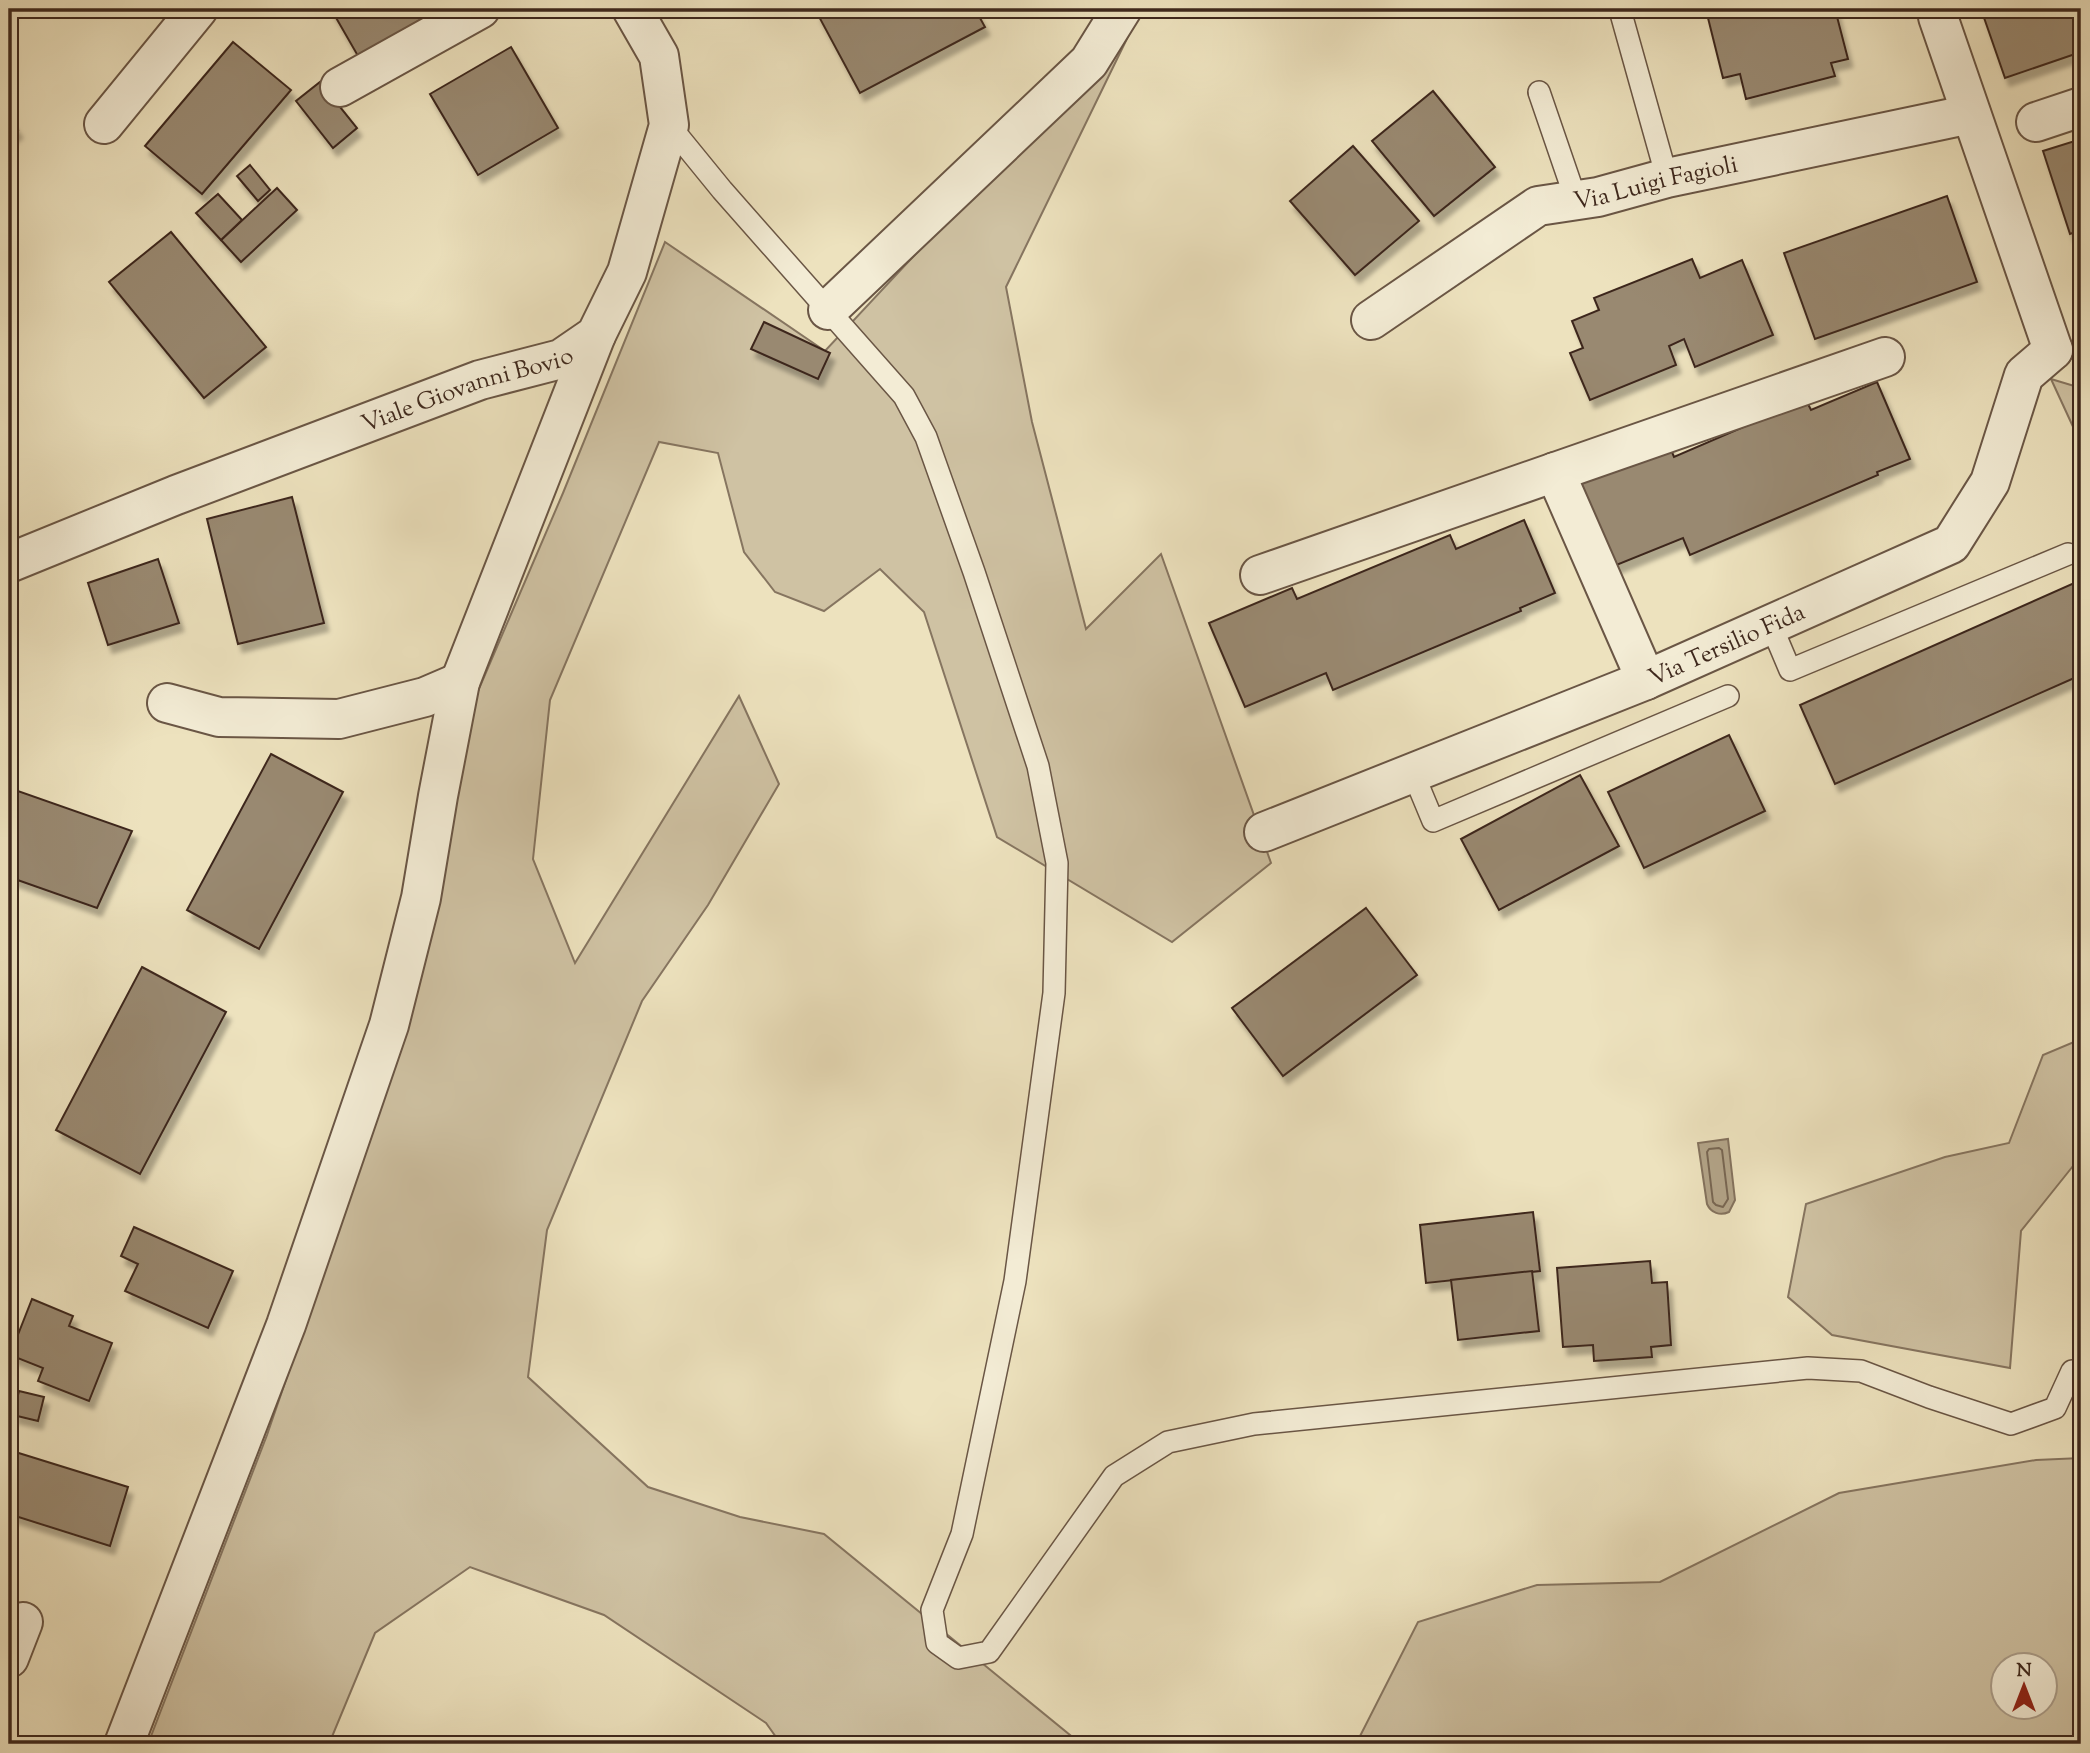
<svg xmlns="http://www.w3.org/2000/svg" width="2090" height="1753" font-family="'Sorts Mill Goudy',serif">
	<defs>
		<filter id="shadow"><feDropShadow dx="4.5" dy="8" stdDeviation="2" flood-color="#0004"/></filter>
	</defs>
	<rect width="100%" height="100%" fill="#ede2be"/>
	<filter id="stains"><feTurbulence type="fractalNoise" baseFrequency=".00286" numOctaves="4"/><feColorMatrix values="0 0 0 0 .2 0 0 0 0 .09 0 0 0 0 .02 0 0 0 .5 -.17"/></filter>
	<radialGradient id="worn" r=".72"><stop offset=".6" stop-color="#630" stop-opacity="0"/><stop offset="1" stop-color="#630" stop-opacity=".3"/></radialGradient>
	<g fill="#cfc2a3" stroke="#867560" stroke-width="2" fill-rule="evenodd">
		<path d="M1138 16 1006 287 1032 422 1086 629 1161 554 1271 863 1172 942 997 837 924 612 880 569 824 611 775 592 744 552 718 453 659 442 550 700 533 859 575 963 739 696 779 784 708 905 642 1001 547 1230 528 1377 648 1487 740 1517 824 1534 1081 1744H781L766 1723 604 1615 470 1567 375 1633 329 1744H148L267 1435 409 1022 472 705 563 493 665 242 825 351Z"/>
		<path d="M2051 379 2081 388V444Z"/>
		<path d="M2081 1039V1156L2021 1231 2010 1368 1832 1335 1788 1297 1806 1204 1945 1157 2009 1143 2043 1055Z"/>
		<path d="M2081 1458V1744H1356L1418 1622 1537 1585 1660 1582 1839 1493 2036 1460ZM2002 1666H2044V1708H2002Z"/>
	</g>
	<path fill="#b2a387" stroke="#84725d" stroke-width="2" d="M1728 1139 1735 1200 1729 1212C1720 1216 1711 1213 1707 1204L1698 1143Z"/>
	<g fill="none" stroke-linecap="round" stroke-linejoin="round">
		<path stroke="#786652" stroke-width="2" d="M1719 1148 1722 1150 1728 1199 1723 1207 1716 1205 1713 1202 1707 1152 1709 1149Z"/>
	</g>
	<g fill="#998971" stroke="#3e281d" stroke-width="2" filter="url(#shadow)">
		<path d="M331 9H439L358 56Z"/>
		<path d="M824 9H975L985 27 860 93 817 13Z"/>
		<path d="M1743 9H1774L1776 15 1799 9H1835L1848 59 1831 63 1835 76 1746 99 1740 74 1723 78 1708 18Z"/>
		<path d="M1981 9H2081V52L2005 78Z"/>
		<path d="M233 42 291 90 202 194 145 146Z"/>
		<path d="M511 47 558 128 478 175 430 94Z"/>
		<path d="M320 82 357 128 333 148 296 101Z"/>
		<path d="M1433 91 1495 167 1434 216 1372 141Z"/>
		<path d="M9 118 18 130 9 137Z"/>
		<path d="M2081 139V230L2070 234 2043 151Z"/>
		<path d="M1353 146 1419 221 1355 275 1290 201Z"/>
		<path d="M250 165 270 190 258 201 237 176Z"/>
		<path d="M277 188 297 210 241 262 221 240Z"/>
		<path d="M218 194 242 220 221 240 196 213Z"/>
		<path d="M1947 196 1977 282 1815 339 1784 253Z"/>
		<path d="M171 232 266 347 204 398 109 282Z"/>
		<path d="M1692 259 1700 278 1742 260 1773 335 1695 367 1684 339 1669 346 1676 365 1590 400 1570 353 1583 348 1572 321 1599 310 1594 298Z"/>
		<path d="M764 322 830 353 818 379 751 349Z"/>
		<path d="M1877 382 1910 459 1877 472 1878 475 1690 555 1683 538 1609 568 1573 485 1669 445 1674 457 1806 400 1811 410Z"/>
		<path d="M292 497 324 623 238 644 207 519Z"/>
		<path d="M1524 520 1555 593 1520 608 1521 611 1333 690 1326 673 1245 707 1209 623 1292 588 1297 599 1450 535 1456 549Z"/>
		<path d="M158 559 179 623 108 645 88 583Z"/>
		<path d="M2081 580V675L1835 784 1800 705Z"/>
		<path d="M1729 735 1765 811 1644 868 1608 792Z"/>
		<path d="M271 754 343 792 259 949 187 910Z"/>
		<path d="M1580 775 1619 846 1499 910 1461 839Z"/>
		<path d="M9 778 12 789 132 831 97 908 9 877Z"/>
		<path d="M1366 908 1417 975 1283 1076 1232 1008Z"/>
		<path d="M142 967 226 1012 140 1174 56 1130Z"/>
		<path d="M1533 1212 1540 1271 1426 1283 1420 1225Z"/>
		<path d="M134 1227 233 1271 208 1328 125 1291 138 1264 121 1256Z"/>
		<path d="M1650 1261 1652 1283 1667 1282 1671 1345 1651 1347 1652 1357 1594 1361 1593 1345 1563 1347 1557 1268Z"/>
		<path d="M1532 1271 1539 1331 1458 1340 1451 1280Z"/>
		<path d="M32 1299 73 1316 69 1326 112 1343 89 1401 38 1381 43 1368 10 1355Z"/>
		<path d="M19 1391 44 1397 38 1421 13 1415Z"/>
		<path d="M9 1450 128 1487 110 1546 9 1514Z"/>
	</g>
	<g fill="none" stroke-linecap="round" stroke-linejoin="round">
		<defs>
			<g id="service">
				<path d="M1620 10 1667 178"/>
				<path d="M1539 92 1576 200"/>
				<path d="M669 125 722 190 904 396 926 437 974 572 1038 766 1057 863 1054 993 1015 1281 962 1534 932 1610 937 1643 958 1658 989 1652 1114 1476 1168 1442 1254 1424 1808 1368 1861 1371 1929 1397 2011 1424 2055 1408 2072 1371"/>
				<path d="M1771 625 1790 670 2068 554"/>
				<path d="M1413 773 1433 821 1728 696"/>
			</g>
			<g id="minor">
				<path d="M1939 9 1938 17 2053 350"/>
				<path d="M340 87 480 9"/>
				<path d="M2036 122 2081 107"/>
				<path d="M104 124 198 9"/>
				<path d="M828 310 1089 62 1122 9"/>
				<path id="s1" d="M1371 320 1538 206 1598 197 1667 178 1971 114"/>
				<path d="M1555 472 1646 680"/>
				<path id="s2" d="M9 563 176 495 480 380 561 359 596 335 627 272 669 125 659 56 632 9"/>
				<path d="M1260 575 1885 357"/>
				<path d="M167 703 219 717 339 719 425 697 460 682"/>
				<path id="s3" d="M1264 832 1646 680 1951 544 1990 482 2024 375 2053 350"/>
				<path d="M9 1658 23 1622"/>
				<path d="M124 1744 286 1325 389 1025 421 898 438 796 460 682 596 335"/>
			</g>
		</defs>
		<use href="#service" stroke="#6a5645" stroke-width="24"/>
		<use href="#minor" stroke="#6a5645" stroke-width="42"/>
		<use href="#service" stroke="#f3ecd5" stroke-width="21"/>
		<use href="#minor" stroke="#f3ecd5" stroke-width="38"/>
	</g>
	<g text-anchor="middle" stroke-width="5" stroke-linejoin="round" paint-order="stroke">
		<g font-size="24" fill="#3e281d" stroke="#f3ecd5">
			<text dy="8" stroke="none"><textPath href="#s1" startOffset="322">Via Luigi Fagioli</textPath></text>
			<text dy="8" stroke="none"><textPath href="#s2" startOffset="490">Viale Giovanni Bovio</textPath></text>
			<text dy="8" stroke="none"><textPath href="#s3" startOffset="499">Via Tersilio Fida</textPath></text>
		</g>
	</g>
	<rect width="2090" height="1753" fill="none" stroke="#ede2be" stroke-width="35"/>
	<rect x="10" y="10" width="2069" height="1732" fill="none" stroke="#3e281d" stroke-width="3.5"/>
	<rect x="18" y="18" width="2055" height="1718" fill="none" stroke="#3e281d" stroke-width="2"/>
	<g transform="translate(2024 1686)"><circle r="33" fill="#f3ecd5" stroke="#ab9e8b" stroke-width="2"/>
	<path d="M0-5L12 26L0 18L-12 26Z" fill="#8f2418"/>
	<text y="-10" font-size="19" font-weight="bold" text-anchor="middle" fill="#3e281d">N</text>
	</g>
	<rect width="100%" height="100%" filter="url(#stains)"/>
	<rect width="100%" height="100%" fill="url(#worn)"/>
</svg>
